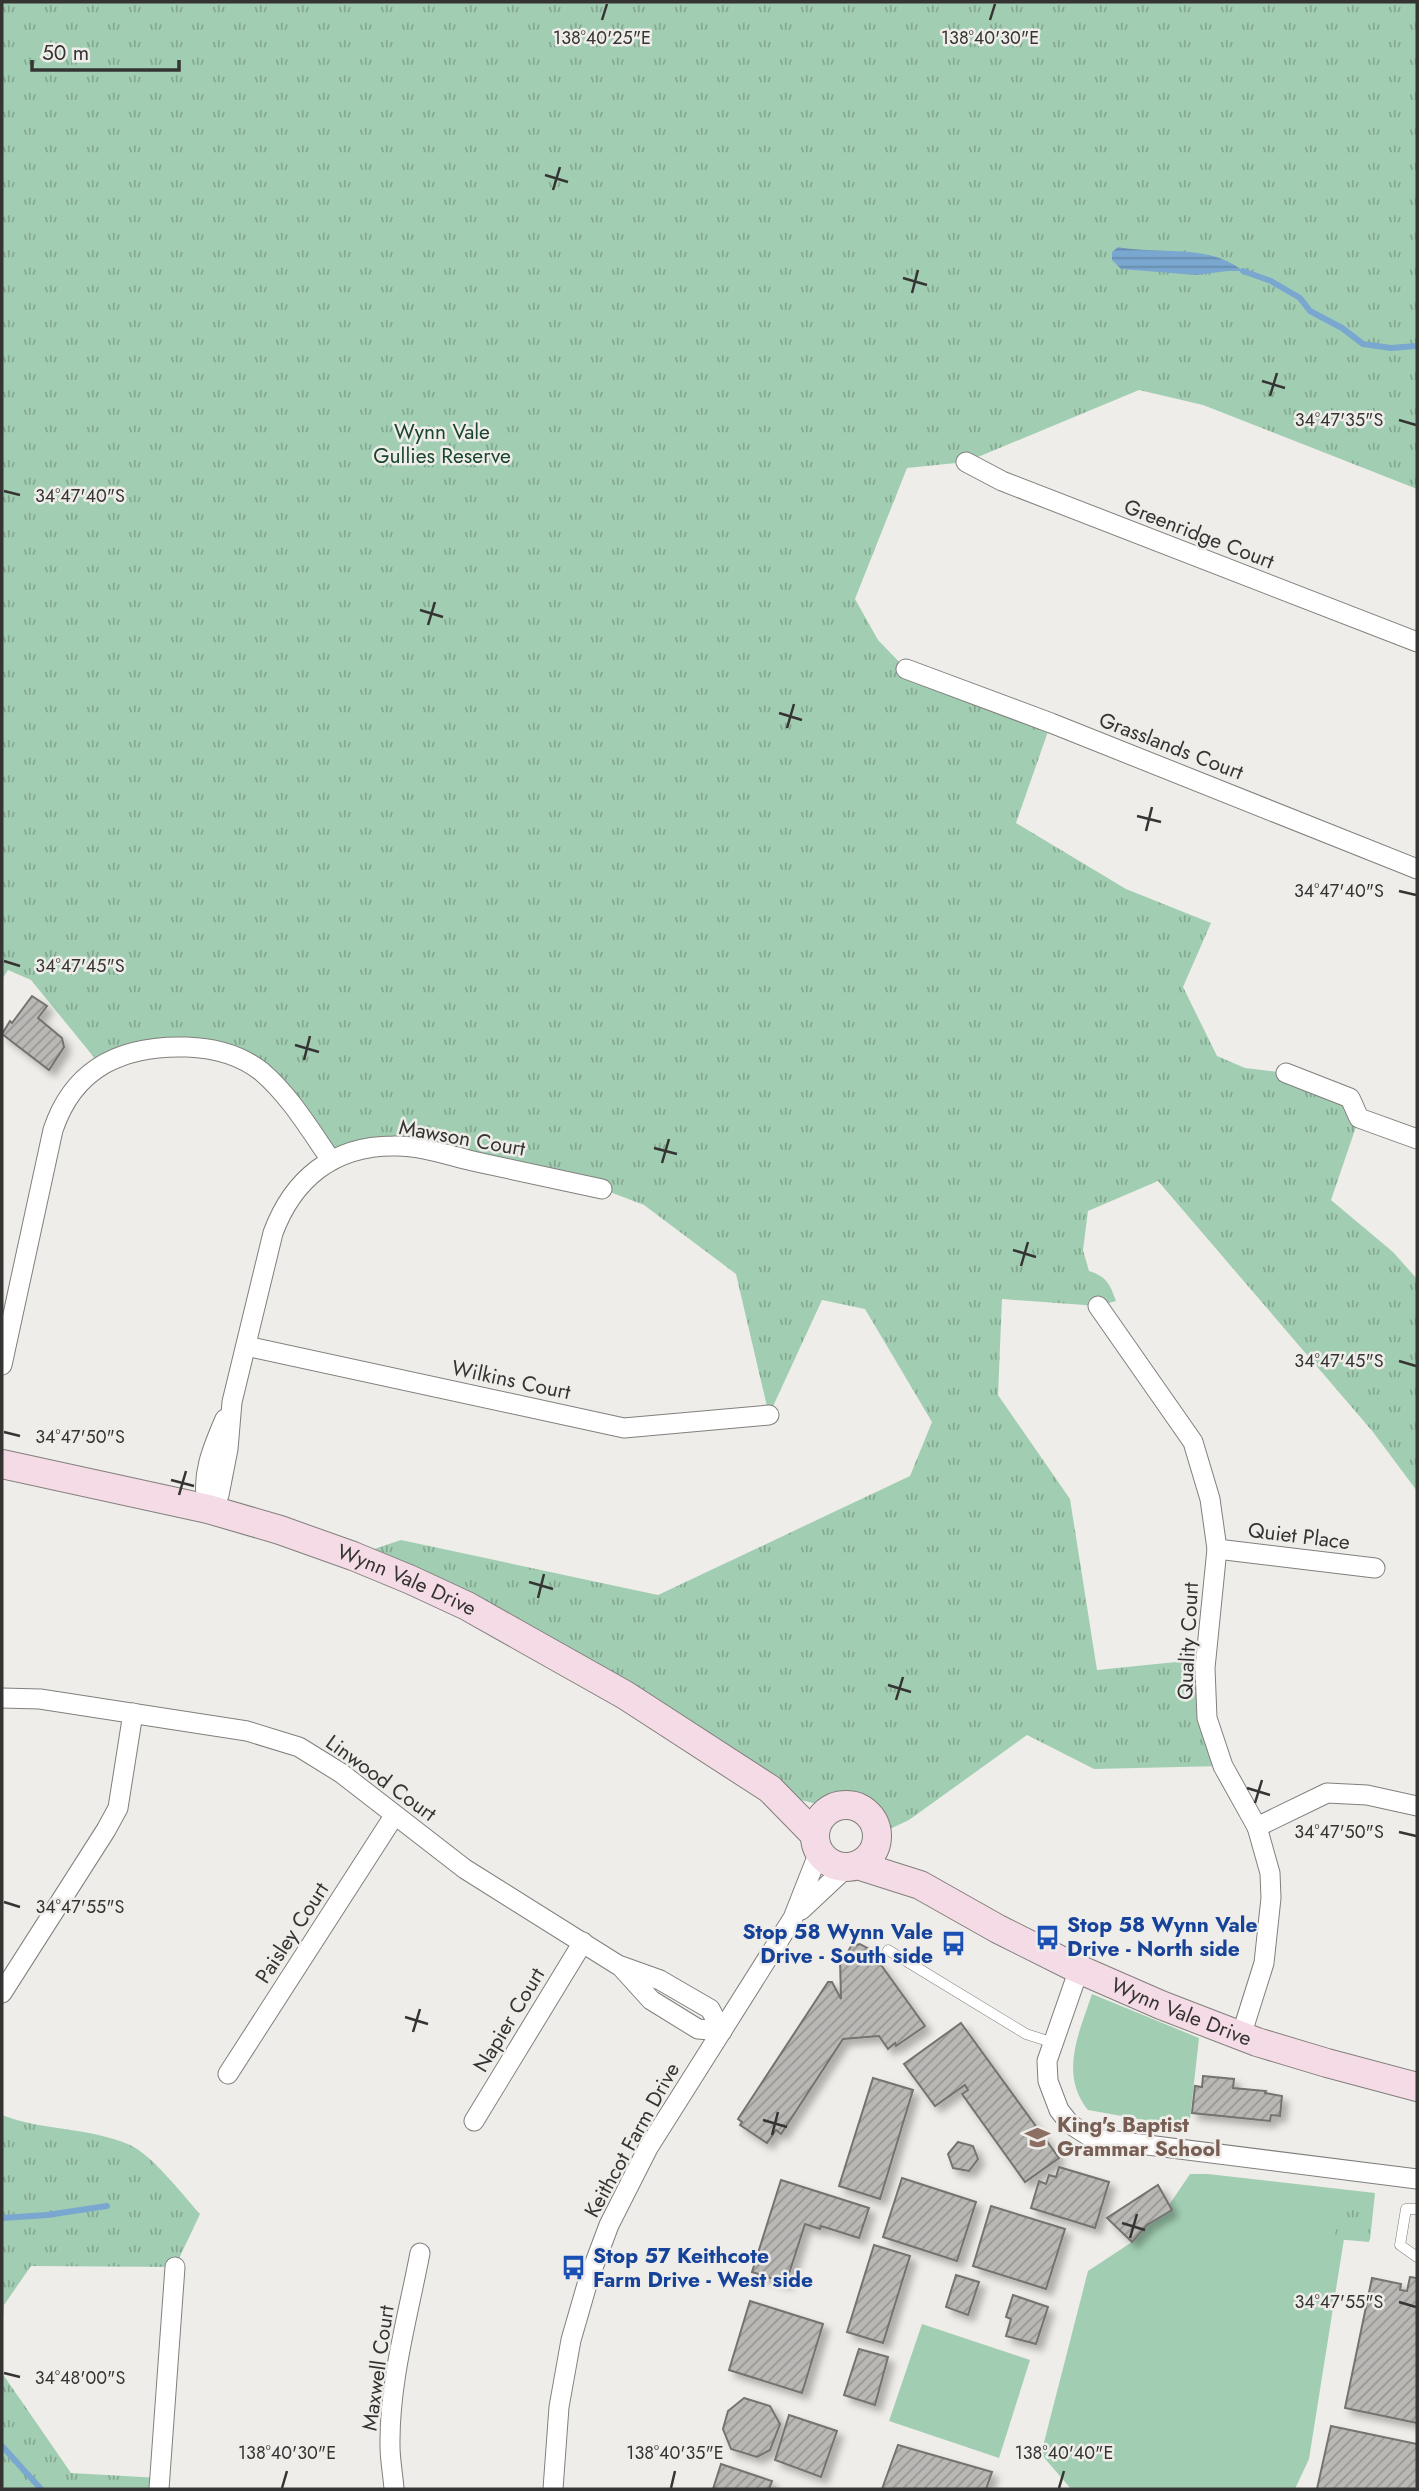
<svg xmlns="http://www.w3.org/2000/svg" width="1419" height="2491" font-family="Jost,sans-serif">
	<defs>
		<pattern id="park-tufts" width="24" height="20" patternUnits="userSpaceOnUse" patternTransform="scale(1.75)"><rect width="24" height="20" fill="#a1ceb2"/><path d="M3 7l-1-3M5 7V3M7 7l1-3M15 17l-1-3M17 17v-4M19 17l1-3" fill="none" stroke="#84a891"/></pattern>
		<pattern id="water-rules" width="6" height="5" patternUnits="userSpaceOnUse" patternTransform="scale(1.75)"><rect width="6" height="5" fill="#7aa7d0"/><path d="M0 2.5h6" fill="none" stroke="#6589a9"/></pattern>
		<pattern id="building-hatch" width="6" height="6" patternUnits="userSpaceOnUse" patternTransform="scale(1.75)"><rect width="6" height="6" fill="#bab8b5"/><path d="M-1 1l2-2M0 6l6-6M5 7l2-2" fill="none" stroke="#989694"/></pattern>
		<filter id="shadow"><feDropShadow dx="6" dy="6" stdDeviation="3.5" flood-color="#0004"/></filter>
	</defs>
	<rect width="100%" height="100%" fill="#efede9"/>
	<g fill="#a1ceb2">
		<path d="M1092 1994 1199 2038 1189 2128 1088 2110C1059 2074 1079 2033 1092 1994Z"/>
		<path d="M1190 2174H1208L1375 2193 1370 2240 1344 2239 1309 2459 1295 2489H1071L1041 2454 1088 2271 1132 2242 1147 2225 1172 2210 1169 2205Z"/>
		<path d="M922 2324 1030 2360 999 2458 889 2421Z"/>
	</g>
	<g fill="url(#park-tufts)">
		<path d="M2 2H1417V489L1203 405 1139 390 966 462 907 468 855 599 878 640 906 669 1051 723 1016 823 1126 889 1211 923 1183 987 1217 1056 1245 1068 1286 1073 1350 1098 1359 1118 1331 1200 1393 1252 1417 1279V1491L1373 1432 1158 1181 1088 1211 1083 1250 1089 1271C1106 1276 1110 1284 1116 1301L1098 1306 1002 1299 998 1395 1070 1499 1097 1670 1206 1659 1223 1766 1094 1769 1027 1735 909 1820 877 1835C871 1798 845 1808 818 1804 801 1801 786 1795 770 1789L353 1556 401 1540 658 1595 910 1476 932 1422 865 1309 822 1300 769 1415 736 1274 644 1205 602 1189 421 1150 331 1160 261 1071 197 1047 101 1066 31 980 8 970 2 979Z"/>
		<path d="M2 2115C43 2131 89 2127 130 2145 152 2155 183 2195 200 2214L175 2267 31 2266 4 2305 2 2329Z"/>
		<path d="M1338 2198 1372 2201 1369 2242 1335 2239Z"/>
		<path d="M2 2373 71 2473 160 2478 159 2489H2Z"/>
	</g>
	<path fill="url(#water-rules)" d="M1118 247C1159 255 1209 243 1243 271H1228L1196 275 1121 269 1112 260V252Z"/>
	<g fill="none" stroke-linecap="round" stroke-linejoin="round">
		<g stroke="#7aa7d0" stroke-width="6">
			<path d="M1243 271 1271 281 1300 298 1310 311 1342 328 1363 344 1391 348 1417 346"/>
			<path d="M2 2218 47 2215 107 2206"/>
			<path d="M2 2446 41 2489"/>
		</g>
	</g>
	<g fill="url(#building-hatch)" stroke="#757370" stroke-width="2" filter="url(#shadow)">
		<path d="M32 996 47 1006 38 1018 62 1038 64 1047 49 1070 2 1034 10 1021 12 1023Z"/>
		<path d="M860 1944 869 1949 871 1957H876V1965H881L925 2026 896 2046 895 2043 888 2049 879 2036 843 2039 781 2134 776 2130 767 2143 740 2125 742 2122 738 2119 828 1982H832L841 1999 840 1958H845L851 1946Z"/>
		<path d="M961 2023 1059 2158 1025 2182 962 2094 968 2090 965 2085 935 2106 904 2064Z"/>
		<path d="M1203 2076 1234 2079 1233 2088 1266 2091 1265 2093 1282 2096 1280 2116 1271 2115 1270 2121 1192 2113 1195 2086 1202 2087Z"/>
		<path d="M873 2078 913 2090 880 2199 839 2186Z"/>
		<path d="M958 2142 973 2146 978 2159 969 2171 953 2168 948 2154Z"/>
		<path d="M1059 2167 1109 2182 1095 2228 1031 2208 1039 2181 1046 2184 1049 2175 1056 2177Z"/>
		<path d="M902 2178 976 2202 957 2261 883 2237Z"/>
		<path d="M781 2180 869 2208 859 2238 821 2226 820 2229 805 2224 786 2283 752 2272Z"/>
		<path d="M1158 2185 1172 2210 1147 2225 1132 2242 1107 2218Z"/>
		<path d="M991 2206 1065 2229 1046 2289 973 2266Z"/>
		<path d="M874 2245 910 2256 883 2343 847 2332Z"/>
		<path d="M956 2275 979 2282 968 2315 946 2307Z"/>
		<path d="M1410 2277 1417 2278V2423L1345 2408 1372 2278 1401 2284 1400 2290 1407 2291Z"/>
		<path d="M1013 2295 1048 2307 1036 2344 1006 2336 1011 2319 1006 2317Z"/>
		<path d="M750 2301 823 2324 802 2393 729 2370Z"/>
		<path d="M859 2349 888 2357 875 2405 844 2395Z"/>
		<path d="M744 2398 770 2406 780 2424 770 2450 757 2457 731 2449 723 2429 728 2411Z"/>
		<path d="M789 2415 837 2431 821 2477 775 2460Z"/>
		<path d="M1331 2426 1417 2444V2489H1317Z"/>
		<path d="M898 2445 992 2472 986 2489H882Z"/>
		<path d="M721 2464 772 2481 769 2489H713Z"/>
	</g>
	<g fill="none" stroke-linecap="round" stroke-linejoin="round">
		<defs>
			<g id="lane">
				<path d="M888 1950 1026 2034 1054 2043"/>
				<path d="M1417 2209H1406L1400 2245 1417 2257"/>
			</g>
			<g id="street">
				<path d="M966 462 1002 481 1417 642"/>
				<path d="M906 669 1051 723 1417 869"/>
				<path d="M1286 1073 1350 1098 1359 1118 1417 1139"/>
				<path d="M1098 1306 1193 1442 1210 1499 1217 1549 1205 1668 1207 1718 1223 1766 1257 1827 1270 1873 1271 1898 1264 1963 1241 2036"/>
				<path d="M246 1346 624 1428 769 1415"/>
				<path d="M2 1365 53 1130C74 1067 123 1045 187 1047 213 1048 241 1055 262 1072 290 1096 310 1130 331 1160"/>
				<path d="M208 1509 219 1495 228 1449 232 1402 273 1233C293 1179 333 1146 393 1146 421 1145 450 1156 477 1162 519 1171 561 1180 602 1189"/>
				<path d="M208 1509C200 1477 212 1449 225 1419"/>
				<path d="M1217 1549 1375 1568"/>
				<path d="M2 1698 40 1699 247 1731 299 1747 341 1773 465 1869 618 1965 660 1980 710 2009 722 2031"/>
				<path d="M1257 1827 1327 1793 1367 1795 1417 1806"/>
				<path d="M801 1910 847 1867"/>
				<path d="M622 1968 651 2000 698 2029 722 2031"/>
				<path d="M1079 1969 1047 2061 1048 2081 1059 2110 1070 2124 1092 2138 1417 2179"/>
				<path d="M2 1993 106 1830 118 1808 133 1713"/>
				<path d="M228 2074 394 1816"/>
				<path d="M474 2121 583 1942"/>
				<path d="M159 2489 175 2267"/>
				<path d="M394 2489C393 2475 390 2460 390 2446 389 2382 408 2316 420 2253"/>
				<path d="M553 2489 559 2407 571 2340 588 2281 609 2225 648 2148 793 1918 819 1852"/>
			</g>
			<g id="secondary">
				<path id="s1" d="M2 1464 208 1509 280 1530 353 1556 411 1580 467 1606 625 1695 770 1789 815 1835"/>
				<circle cx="846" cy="1836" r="31"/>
				<path id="s2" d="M857 1865 920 1885 998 1929 1074 1967 1161 2005 1257 2042 1327 2063 1417 2087"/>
			</g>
		</defs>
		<use href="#lane" stroke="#817f7c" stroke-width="11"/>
		<use href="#street" stroke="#817f7c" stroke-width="21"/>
		<use href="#secondary" stroke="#817f7c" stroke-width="30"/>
		<use href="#lane" stroke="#fff" stroke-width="10"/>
		<use href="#street" stroke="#fff" stroke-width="19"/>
		<use href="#secondary" stroke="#f4dbe5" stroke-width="28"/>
	</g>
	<path fill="none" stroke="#353433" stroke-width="2.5" d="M602 20 607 4M990 20 995 4M545 175 568 182M553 190 560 167M903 278 927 285M912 293 918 270M1262 381 1285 388M1270 396 1277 373M1399 420 1416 425M4 491 20 495M420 610 443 617M428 625 435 602M779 713 802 720M787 728 794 704M1137 816 1161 822M1146 831 1152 807M1399 891 1416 895M4 961 20 966M295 1045 319 1052M304 1060 310 1036M654 1148 677 1154M662 1163 669 1139M1013 1250 1036 1257M1021 1266 1028 1242M1399 1361 1416 1366M4 1432 20 1436M171 1480 194 1486M179 1495 186 1471M529 1582 553 1589M538 1598 544 1574M888 1685 911 1692M896 1700 903 1677M1247 1788 1270 1795M1255 1803 1262 1780M1399 1832 1416 1836M4 1902 20 1907M405 2017 428 2024M413 2032 420 2009M763 2120 787 2127M772 2135 778 2112M1122 2223 1145 2230M1130 2238 1137 2214M1399 2302 1416 2307M4 2373 20 2377M282 2488 287 2471M671 2488 675 2471M1059 2488 1064 2471"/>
	<defs>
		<symbol id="bus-bare" viewBox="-9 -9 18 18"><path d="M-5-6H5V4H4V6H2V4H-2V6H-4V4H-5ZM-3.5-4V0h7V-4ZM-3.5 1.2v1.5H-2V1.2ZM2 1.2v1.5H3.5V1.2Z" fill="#1a4fb4" stroke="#efede9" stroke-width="2.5" paint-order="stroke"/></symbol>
		<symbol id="school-bare" viewBox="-9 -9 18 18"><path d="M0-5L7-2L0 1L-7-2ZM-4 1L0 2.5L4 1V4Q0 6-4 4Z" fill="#8d6e63" stroke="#efede9" stroke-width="2.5" paint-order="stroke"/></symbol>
	</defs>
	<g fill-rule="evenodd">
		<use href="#bus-bare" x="1030" y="1920" width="35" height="35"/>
		<use href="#bus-bare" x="936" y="1926" width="35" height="35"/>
		<use href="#school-bare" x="1020" y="2120" width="35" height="35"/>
		<use href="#bus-bare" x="556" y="2250" width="35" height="35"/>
	</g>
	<g text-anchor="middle" stroke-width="5" stroke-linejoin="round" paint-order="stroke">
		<g font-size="21" fill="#19452d" stroke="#efede9">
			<text x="442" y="439">Wynn Vale<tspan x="442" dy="24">Gullies Reserve</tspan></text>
		</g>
		<g font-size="21" fill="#353433" stroke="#efede9">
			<text transform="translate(1199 534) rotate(21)" y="7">Greenridge Court</text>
			<text transform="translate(1171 746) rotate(21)" y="7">Grasslands Court</text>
			<text transform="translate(462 1138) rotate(10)" y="7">Mawson Court</text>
			<text transform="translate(511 1380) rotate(12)" y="7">Wilkins Court</text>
			<text transform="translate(1299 1536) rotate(7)" y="7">Quiet Place</text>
			<text dy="7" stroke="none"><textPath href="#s1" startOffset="422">Wynn Vale Drive</textPath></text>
			<text transform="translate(1188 1641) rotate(-87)" y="7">Quality Court</text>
			<text transform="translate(381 1778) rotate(36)" y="7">Linwood Court</text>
			<text transform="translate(292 1933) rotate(-57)" y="7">Paisley Court</text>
			<text dy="7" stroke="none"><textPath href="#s2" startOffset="357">Wynn Vale Drive</textPath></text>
			<text transform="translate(509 2020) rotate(-59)" y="7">Napier Court</text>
			<text transform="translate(632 2140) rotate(-61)" y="7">Keithcot Farm Drive</text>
			<text transform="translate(378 2368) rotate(-82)" y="7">Maxwell Court</text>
		</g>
		<g font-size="21" font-weight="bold" fill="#164399" stroke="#efede9" text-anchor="start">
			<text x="1067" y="1932">Stop 58 Wynn Vale<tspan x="1067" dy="24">Drive - North side</tspan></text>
			<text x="933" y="1939" text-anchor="end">Stop 58 Wynn Vale<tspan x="933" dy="24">Drive - South side</tspan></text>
			<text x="593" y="2263">Stop 57 Keithcote<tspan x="593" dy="24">Farm Drive - West side</tspan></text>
		</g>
		<g font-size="21" font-weight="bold" fill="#785e54" stroke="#efede9" text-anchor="start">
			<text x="1057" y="2132">King's Baptist<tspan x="1057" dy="24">Grammar School</tspan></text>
		</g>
	</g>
	<g font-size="18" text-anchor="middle" fill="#353433" stroke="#efede9" stroke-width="5" stroke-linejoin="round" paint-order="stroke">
		<text x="602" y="44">138°40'25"E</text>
		<text x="990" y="44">138°40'30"E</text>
		<text x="1339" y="426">34°47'35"S</text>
		<text x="80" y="502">34°47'40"S</text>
		<text x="1339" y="897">34°47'40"S</text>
		<text x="80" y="972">34°47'45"S</text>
		<text x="1339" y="1367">34°47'45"S</text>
		<text x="80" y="1443">34°47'50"S</text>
		<text x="1339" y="1838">34°47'50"S</text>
		<text x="80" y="1913">34°47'55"S</text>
		<text x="1339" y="2308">34°47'55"S</text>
		<text x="80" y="2384">34°48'00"S</text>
		<text x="287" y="2459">138°40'30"E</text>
		<text x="675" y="2459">138°40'35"E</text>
		<text x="1064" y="2459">138°40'40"E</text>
	</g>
	<rect width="1419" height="2491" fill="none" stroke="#353433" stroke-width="7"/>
	<path d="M32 60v10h147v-10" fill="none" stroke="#353433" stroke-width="3.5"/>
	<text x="42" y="60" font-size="21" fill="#353433" stroke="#efede9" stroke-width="5" paint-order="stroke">50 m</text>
</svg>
